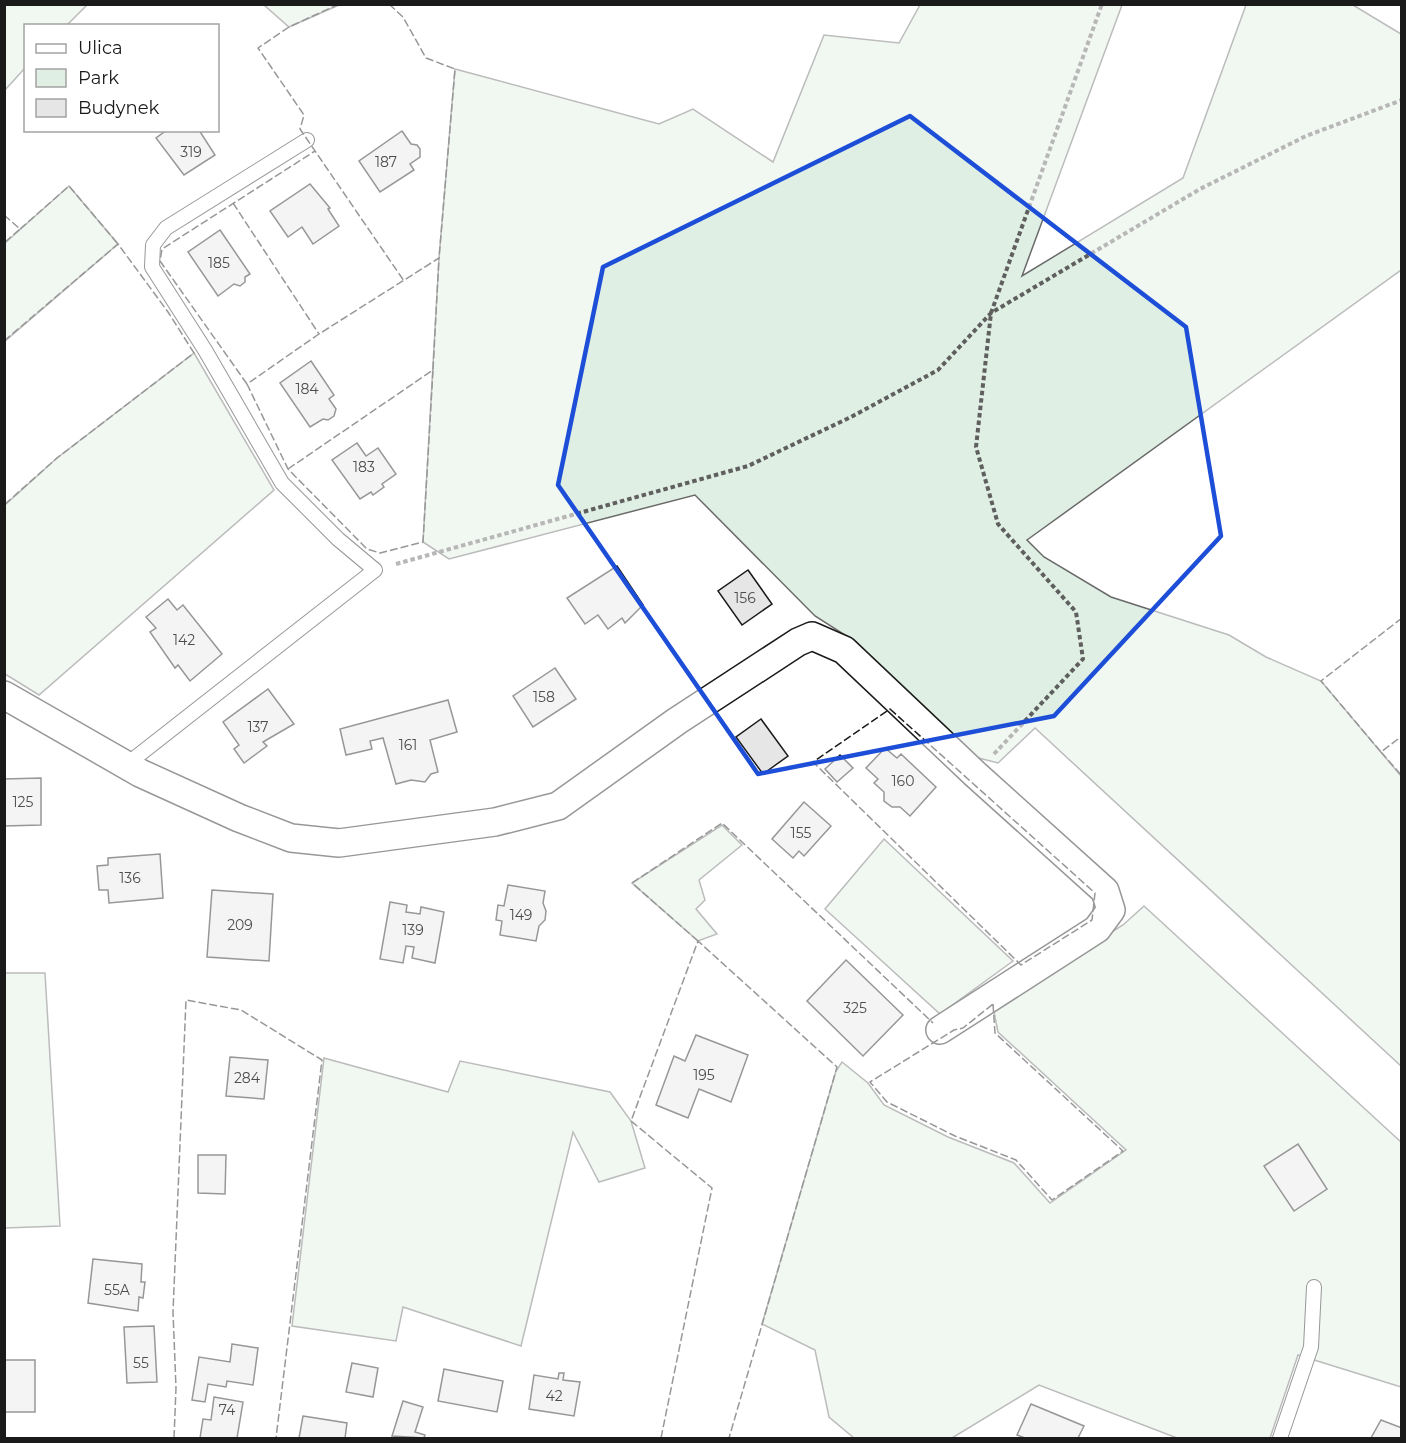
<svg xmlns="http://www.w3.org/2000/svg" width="1406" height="1443" font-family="Montserrat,sans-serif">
	<rect width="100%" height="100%" fill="#fff"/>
	<g fill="#e0efe3" stroke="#6a6a6a" stroke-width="1.5">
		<path d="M5 4 87 5 67 25 26 26 25 68 5 90Z"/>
		<path d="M264 5H339L289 27Z"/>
		<path d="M920 5H1122L1022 276 1183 178 1246 5H1353L1401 34V270L1027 540 1044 557 1111 597 1229 635 1266 657 1321 681 1401 776V1066L1035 728 998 763 971 756 856 642 815 616 695 495 449 559 423 542 439 258 455 69 659 124 693 109 773 162 824 35 899 43Z"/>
		<path d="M69 186 118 244 5 341V243Z"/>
		<path d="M194 353 274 490 39 695 5 674V505L57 458Z"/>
		<path d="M722 825 742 845 699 880 705 900 696 909 717 934 698 941 632 883Z"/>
		<path d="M884 839 1013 961 940 1014 825 909Z"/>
		<path d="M1144 906 1401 1142V1387L1298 1355 1270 1438H1177L1039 1385 952 1438H854L829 1417 815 1350 762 1324 836 1071 842 1062 868 1083 884 1105 948 1137 1014 1163 1050 1203 1126 1150 998 1032 993 1007 1123 925Z"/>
		<path d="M5 973H45L60 1226 5 1228Z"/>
		<path d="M324 1058 448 1092 460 1061 610 1092 631 1121 645 1168 599 1182 573 1132 521 1346 403 1307 396 1341 292 1326Z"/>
	</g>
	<g fill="#e6e6e6" stroke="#1a1a1a" stroke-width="1.5">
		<path d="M167 130H199L215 155 184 175 156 138Z"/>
		<path d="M402 131 411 144 417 145 420 149V157L410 164 414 170 380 192 359 161Z"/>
		<path d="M310 184 330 208 328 209 339 226 313 244 302 227 288 237 270 211Z"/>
		<path d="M220 230 250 274 245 277V282L240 286 234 284 218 296 188 252Z"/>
		<path d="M311 361 334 395 329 399 336 409 334 416 328 420 323 419 310 427 280 383Z"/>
		<path d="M357 443 366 456 378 448 396 474 382 484 384 487 373 495 371 492 360 499 332 460Z"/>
		<path d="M617 566 643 605 625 623 622 618 608 629 598 615 585 624 567 598Z"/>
		<path d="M748 570 772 604 742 625 718 591Z"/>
		<path d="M168 599 177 610 183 605 222 654 190 681 178 665 175 668 150 632 156 628 146 617Z"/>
		<path d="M555 668 576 699 533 727 513 696Z"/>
		<path d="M268 689 294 724 263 742 267 746 244 763 234 749 239 745 223 722Z"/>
		<path d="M448 700 457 732 430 740 438 772 431 774 425 782 411 780 396 784 383 738 370 741 372 749 346 755 340 729Z"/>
		<path d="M761 719 788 756 763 774 736 737Z"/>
		<path d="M885 748 897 758 901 754 936 787 910 816 900 807H892L884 801V792L874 783 878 779 866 768Z"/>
		<path d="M840 755 853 768 837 782 825 769Z"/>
		<path d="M41 778V825L4 826V779Z"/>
		<path d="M804 802 831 826 804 856 799 851 793 858 772 839Z"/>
		<path d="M160 854 163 898 109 903 108 890H99L97 866 108 865V858Z"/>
		<path d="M508 885 545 891 543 903 546 911 545 920 539 926 536 941 500 935 502 921 496 920 498 905 504 906Z"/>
		<path d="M212 890 273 894 269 961 207 957Z"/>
		<path d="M390 902 407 905 406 912 420 914 421 907 444 912 435 963 412 958 414 947 406 946 403 963 380 959Z"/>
		<path d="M846 960 903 1015 863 1056 807 1001Z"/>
		<path d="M696 1035 748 1055 731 1102 699 1089 688 1118 656 1105 674 1056 685 1061Z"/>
		<path d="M230 1057 268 1060 264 1099 226 1096Z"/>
		<path d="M1298 1144 1327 1189 1294 1211 1264 1166Z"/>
		<path d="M198 1155H226L225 1194 198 1193Z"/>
		<path d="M93 1259 142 1264 141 1282H145L143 1298 139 1297 138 1311 88 1303Z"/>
		<path d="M154 1326 157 1382 127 1383 124 1327Z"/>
		<path d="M232 1344 258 1348 253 1385 227 1381 226 1387 208 1384 205 1402 192 1400 199 1357 230 1362Z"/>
		<rect x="4" y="1360" width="31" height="52"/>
		<path d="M352 1363 378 1368 373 1397 346 1392Z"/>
		<path d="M444 1369 503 1381 497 1412 438 1401Z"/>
		<path d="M559 1373H564L563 1380 580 1382 574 1416 529 1409 534 1375 558 1379Z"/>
		<path d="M214 1397 243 1402 237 1438H200L203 1419 211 1420Z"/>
		<path d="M403 1401 423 1407 415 1432 425 1435 424 1438 392 1436Z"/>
		<path d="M1031 1404 1084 1426 1078 1438H1025L1017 1435Z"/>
		<path d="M303 1416 347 1423 345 1438H299Z"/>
		<path d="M1381 1420 1402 1428V1438H1371Z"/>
	</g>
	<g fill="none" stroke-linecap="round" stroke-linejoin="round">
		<defs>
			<g id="service">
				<path d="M126 765 375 570 338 539 282 483 205 350 152 267 153 245 166 228 307 140"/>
				<path d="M1280 1438 1311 1347 1314 1287"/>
			</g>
			<path id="minor" d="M4 695 140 773 239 818 291 838 339 843 495 822 558 806 677 721 798 642 812 636 844 650 975 774 1105 891 1111 910 1097 929 940 1030"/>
		</defs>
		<use href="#service" stroke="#1a1a1a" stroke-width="16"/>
		<use href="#minor" stroke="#1a1a1a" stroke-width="30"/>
		<g stroke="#5f5f5f" stroke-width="4" stroke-dasharray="4.5 3" stroke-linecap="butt">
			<path d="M396 564 748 466 851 417 938 370 991 313 1200 189 1306 136 1402 100"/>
			<path d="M994 754 1083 659 1076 612 998 524 976 447 991 313 1102 4"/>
		</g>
		<use href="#service" stroke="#fff" stroke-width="14"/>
		<use href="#minor" stroke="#fff" stroke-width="27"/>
		<g stroke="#1a1a1a" stroke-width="1.5" stroke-dasharray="8 3" stroke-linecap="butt">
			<path d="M339 4 289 27 258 48 304 115 300 129 404 281"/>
			<path d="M389 4 403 17 426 58 455 69 439 258"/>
			<path d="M233 203 319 334"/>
			<path d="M4 215 20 229 4 243"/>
			<path d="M20 229 69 186 118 244"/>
			<path d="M4 341 118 244 168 312 194 353 57 458 4 505"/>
			<path d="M247 384 160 261 162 249 315 151"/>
			<path d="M288 469 433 370 423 542 380 553 367 549 288 469 247 384 319 334 439 258 433 370"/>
			<path d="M1402 618 1321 681 1381 752 1402 736"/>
			<path d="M890 709 1095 893 1092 920 1021 965 813 762Z"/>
			<path d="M1381 752 1402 776"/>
			<path d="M698 941 632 883 722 823 933 1023"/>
			<path d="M993 1004 995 1033 1123 1151 1052 1200 1016 1160 955 1136 887 1102 870 1082 954 1030 963 1028Z"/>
			<path d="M174 1438 176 1388 173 1312 186 1000 241 1010 322 1060 276 1438"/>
			<path d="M661 1438 712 1188 631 1121 698 941 837 1067 729 1438"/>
		</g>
	</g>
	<path d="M0 0H1406V1443H0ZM910 116 1186 327 1221 536 1054 716 758 774 558 485 603 267Z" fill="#fff" fill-opacity=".55" fill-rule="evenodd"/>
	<path fill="none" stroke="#1d4ed8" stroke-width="4.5" stroke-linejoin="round" d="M910 116 1186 327 1221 536 1054 716 758 774 558 485 603 267Z"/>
	<g text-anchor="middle" stroke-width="4.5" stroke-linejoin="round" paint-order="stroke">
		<g font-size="14" fill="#4d4d4d">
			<text x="191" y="157">319</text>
			<text x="386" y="167">187</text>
			<text x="219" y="268">185</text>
			<text x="307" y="394">184</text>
			<text x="364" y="472">183</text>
			<text x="745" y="603">156</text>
			<text x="184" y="645">142</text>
			<text x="544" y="702">158</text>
			<text x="258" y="732">137</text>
			<text x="408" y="750">161</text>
			<text x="903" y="786">160</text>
			<text x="23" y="807">125</text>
			<text x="801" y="838">155</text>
			<text x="130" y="883">136</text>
			<text x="521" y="920">149</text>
			<text x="240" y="930">209</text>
			<text x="413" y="935">139</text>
			<text x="855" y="1013">325</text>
			<text x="704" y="1080">195</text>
			<text x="247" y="1083">284</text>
			<text x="117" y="1295">55A</text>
			<text x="141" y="1368">55</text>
			<text x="554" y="1401">42</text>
			<text x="227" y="1415">74</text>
		</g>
	</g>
	<rect width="1406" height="1443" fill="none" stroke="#1a1a1a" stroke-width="12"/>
	<rect x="24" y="24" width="195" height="108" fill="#ffffff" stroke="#a3a3a3" stroke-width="1.5"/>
	<rect x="36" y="44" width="30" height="9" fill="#ffffff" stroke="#a3a3a3" stroke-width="1.5"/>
	<text x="78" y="54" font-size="18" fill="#1a1a1a">Ulica</text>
	<rect x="36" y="69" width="30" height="18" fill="#e0efe3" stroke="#a3a3a3" stroke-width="1.5"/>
	<text x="78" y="84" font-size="18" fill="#1a1a1a">Park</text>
	<rect x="36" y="99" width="30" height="18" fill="#e6e6e6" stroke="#a3a3a3" stroke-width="1.5"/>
	<text x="78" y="114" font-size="18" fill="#1a1a1a">Budynek</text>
</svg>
